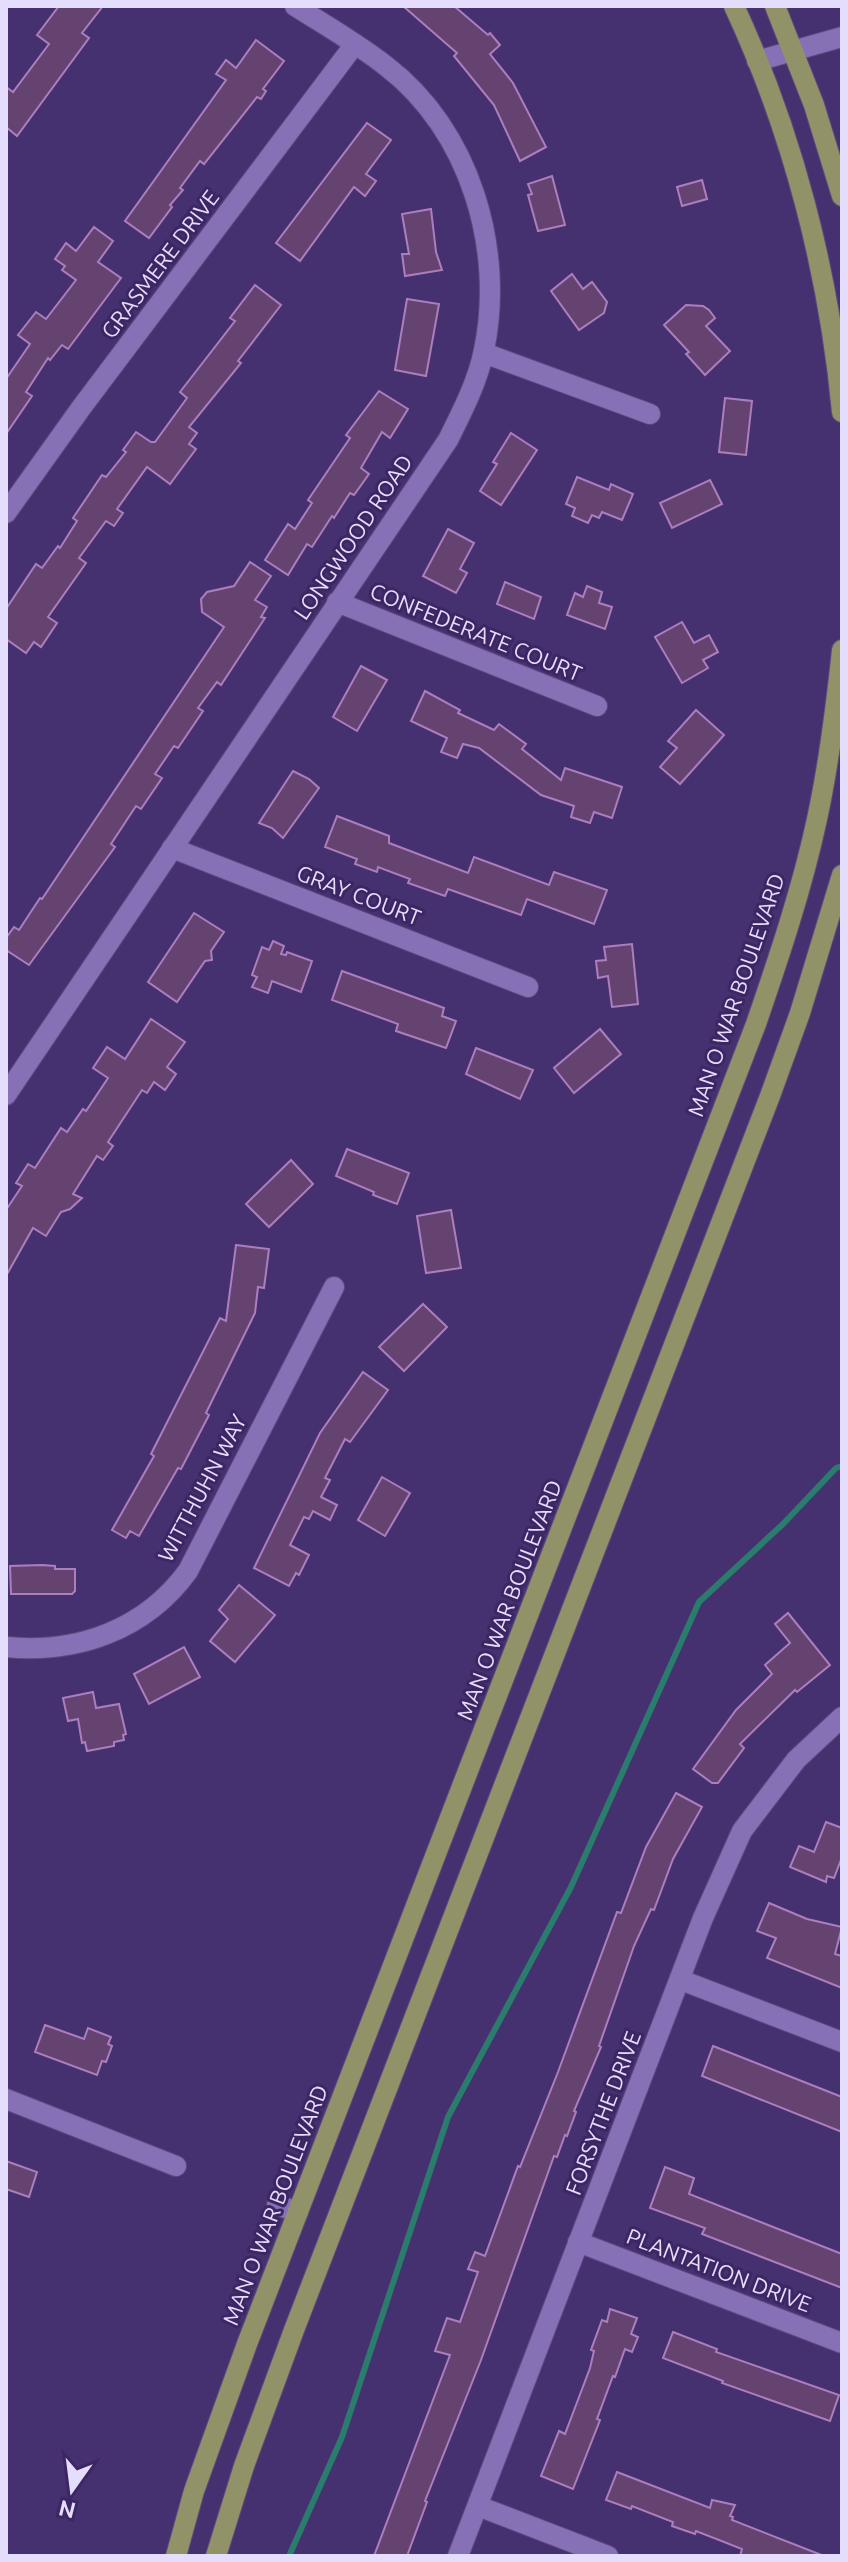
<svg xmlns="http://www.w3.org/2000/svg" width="848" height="2562" font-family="Ubuntu,sans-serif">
	<rect width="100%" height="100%" fill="#463170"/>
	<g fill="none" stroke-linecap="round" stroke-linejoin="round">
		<path stroke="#2a7d6c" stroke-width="6" d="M289 2556 342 2437 448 2117 571 1887 699 1602 784 1523 836 1468 842 1466"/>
	</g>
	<g fill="#654371" stroke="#ad7ebe" stroke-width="2">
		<path d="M59 6H103L82 33 89 38 17 136 6 127V87L13 92 49 44 37 35Z"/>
		<path d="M403 6H454L488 35 490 33 500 45 490 54 513 83 546 147 520 161 494 105 454 56 457 53Z"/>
		<path d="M256 40 284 61 263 89 266 91 261 99 257 97 204 164 200 161 180 188 183 190 170 205 172 207 149 238 125 221 226 80 216 74 226 60 236 68Z"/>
		<path d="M367 123 391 140 366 174 376 181 365 196 354 187 300 261 276 243Z"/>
		<path d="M552 176 565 225 538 231 528 195 532 194 528 184Z"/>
		<path d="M702 180 707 199 682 206 677 187Z"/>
		<path d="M431 209 436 252 442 270 405 276 402 254H409L402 214Z"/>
		<path d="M94 227 113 241 98 262 121 278 68 349 62 345 50 360 48 358 26 392 32 396 6 434V379L30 344 18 335 36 312 46 319 76 280 62 270 65 266 55 259 66 243 76 251Z"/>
		<path d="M572 274 583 289 592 282 607 302 604 313 579 330 551 291Z"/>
		<path d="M255 285 281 305 238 361 241 363 189 427 197 433 189 444 196 449 170 484 147 467 117 509 123 513 114 526 106 521 79 558 86 563 48 617 57 623 41 647 34 642 26 653 6 639V609L36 564 42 568 58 546 60 548 77 521 73 518 102 475 106 477 126 452 123 450 136 432 151 442H155L187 398 180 392 235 321 230 318Z"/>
		<path d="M407 299 439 304 426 376 395 370Z"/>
		<path d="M686 305 703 306 709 310 715 318 706 326 730 351 705 375 686 354 689 352 664 325Z"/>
		<path d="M379 391 408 409 390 438 382 432 361 468 369 474 354 495 350 493 334 518 332 516 312 547 307 544 288 575 265 560 288 524 295 529 312 503 308 500 350 438 346 435Z"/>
		<path d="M725 398 752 401 746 455 719 452Z"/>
		<path d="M511 433 537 450 501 505 480 491 497 464 493 462Z"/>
		<path d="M577 477 609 490 611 484 633 494 622 520 602 512 599 518 592 515 588 523 572 516 575 508 566 504Z"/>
		<path d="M710 480 722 504 672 528 660 503Z"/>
		<path d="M448 529 474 543 460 569 467 573 456 593 423 576Z"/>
		<path d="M250 562 271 576 255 600 267 607 261 617 265 618 221 685 217 682 198 708 203 711 178 748 174 746 155 774 162 778 141 809 136 806 111 844 115 847 29 965 6 950V938L14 927 19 930 40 898 42 899 224 627 202 612 201 599 207 592 234 586Z"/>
		<path d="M505 582 541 597 534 619 497 604Z"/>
		<path d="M587 586 602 592 599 603 612 607 605 629 567 615 575 593 583 597Z"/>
		<path d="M682 622 694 643 709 635 718 652 703 660 708 668 682 683 655 637Z"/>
		<path d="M361 666 387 680 357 731 333 717Z"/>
		<path d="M425 691 460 710 458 713 494 730 499 724 526 744 522 749 561 780 565 768 622 787 612 818 594 812 590 823 571 817 574 806 541 795 479 748 463 744 457 758 441 752 447 738 411 721Z"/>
		<path d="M696 710 724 735 680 784 660 767 677 748 668 741Z"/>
		<path d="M293 771 309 779 319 788 283 838 272 828 259 823Z"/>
		<path d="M337 816 389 836V843L468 873 474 857 549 885 554 872 607 890 594 924 527 899 521 915 448 889 445 896 408 883 410 879 378 867 377 872 355 864 357 859 325 847Z"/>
		<path d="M194 913 224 932 211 951 212 960 205 961 177 1002 148 982Z"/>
		<path d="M273 941 284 946 281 954 286 955 287 952 312 961 301 992 272 981 268 993 252 987 257 977 252 975 262 947 269 950Z"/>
		<path d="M632 944 638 1004 612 1007 608 976 598 978 596 961 606 960 604 947Z"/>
		<path d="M342 971 444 1008 442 1016 456 1021 446 1048 396 1031 398 1024 332 1000Z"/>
		<path d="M151 1019 185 1042 167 1067 176 1074 165 1090 154 1082 147 1093 142 1090 108 1142 113 1146 103 1160 97 1156 73 1194 82 1198 70 1209 61 1212 46 1236 33 1228 6 1276V1210L22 1186 16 1183 28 1164 35 1168 61 1128 67 1132 83 1109 86 1111 108 1078 93 1068 107 1047 125 1059Z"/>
		<path d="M600 1029 621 1054 574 1093 554 1068Z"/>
		<path d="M476 1048 533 1070 520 1099 466 1074Z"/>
		<path d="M347 1149 409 1173 397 1204 373 1195 374 1192 336 1176Z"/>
		<path d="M291 1160 313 1184 269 1227 246 1204Z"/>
		<path d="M451 1210 461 1268 426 1273 417 1216Z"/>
		<path d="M236 1245 269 1249 264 1288 258 1287 255 1313 206 1413 209 1415 181 1469 178 1468 139 1536 130 1531 126 1538 112 1530 154 1456 151 1454 220 1318 226 1321Z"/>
		<path d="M423 1304 447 1327 404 1371 379 1347Z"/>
		<path d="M363 1372 388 1390 350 1442 345 1439 325 1478 330 1480 321 1497 337 1505 330 1520 313 1511 309 1519 304 1517 290 1545 309 1555 299 1575 296 1573 289 1586 254 1568 320 1433Z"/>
		<path d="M382 1477 410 1493 385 1536 358 1520Z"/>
		<path d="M42 1565 55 1566V1569H75V1591L72 1594H11L10 1566Z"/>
		<path d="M239 1585 275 1615 235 1662 210 1641 228 1619 219 1610Z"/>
		<path d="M788 1613 830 1665 797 1692 795 1690 740 1744 744 1748 718 1783H712L693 1769 736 1710 772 1674 765 1665 790 1643 775 1624Z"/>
		<path d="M184 1647 200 1677 149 1704 134 1674Z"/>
		<path d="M93 1692 96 1708 119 1704 126 1734 123 1735 124 1740 114 1742V1746L87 1751 85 1742 82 1743 78 1719 68 1721 63 1698Z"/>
		<path d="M676 1793 702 1807 673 1859 654 1910 651 1909 634 1946 599 2046 601 2047 574 2111 576 2112 567 2136 565 2135 557 2157 554 2156 481 2360 425 2501 427 2502 407 2556H374L450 2355 435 2351 447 2318 460 2322 478 2272 468 2269 475 2252 485 2256 518 2166 520 2167 558 2072 617 1912 621 1913 646 1847Z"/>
		<path d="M826 1822 842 1828V1857L834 1878 827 1876 826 1882 790 1867 799 1846 814 1852Z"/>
		<path d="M769 1903 807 1919 842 1927 835 1954 842 1956V1988L767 1958 776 1938 757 1931Z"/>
		<path d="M45 2025 84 2039 88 2028 111 2037 108 2044 112 2046 106 2062 102 2061 97 2075 35 2052Z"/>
		<path d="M713 2046 842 2097V2132L702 2076Z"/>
		<path d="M6 2161 37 2172 29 2197 6 2189Z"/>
		<path d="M665 2167 694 2178 689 2194 842 2254V2288L702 2234 705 2228 650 2208Z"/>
		<path d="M610 2309 637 2318 631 2334 638 2337 632 2352 625 2349 615 2377 613 2376 597 2419 600 2420 573 2489 541 2476 559 2431 565 2434 590 2368 594 2351 591 2350 602 2320 607 2322Z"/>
		<path d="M673 2332 717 2349 716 2352 839 2395 830 2421 722 2383 723 2381 663 2358Z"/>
		<path d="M617 2472 710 2508 712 2500 735 2505 730 2516 733 2517 732 2520 824 2556H740L742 2549 696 2531 695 2534 672 2526 673 2522 632 2506 631 2509 606 2500Z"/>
	</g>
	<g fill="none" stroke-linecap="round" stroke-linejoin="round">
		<defs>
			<g id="minor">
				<path d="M757 61 842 37"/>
				<path d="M484 353 650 414"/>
				<path d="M6 513 81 408 355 44"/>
				<path d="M337 602 597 706"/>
				<path d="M172 848 528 987"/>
				<path d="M6 1095 448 440C462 412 478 381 484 350 505 249 470 130 386 66 358 44 325 25 295 6"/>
				<path d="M6 1647C77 1654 145 1630 188 1571L334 1287"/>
				<path d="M681 1980 842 2042"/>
				<path d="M6 2099 176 2166"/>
				<path d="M277 2205 298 2212"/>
				<path d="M578 2242 842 2343"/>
				<path d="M478 2506 608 2556"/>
				<path d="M458 2556 703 1918 742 1831 796 1760 842 1717"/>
			</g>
			<g id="major">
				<path d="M734 6C793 133 829 273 842 412"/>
				<path d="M775 6 814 105 842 196"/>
				<path d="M176 2556 194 2491 247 2344 756 1024C779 957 802 889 817 819 829 764 836 707 842 650"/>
				<path d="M216 2556 244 2466 294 2330 770 1096 800 1013 842 875"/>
			</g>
		</defs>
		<use href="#minor" stroke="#5d4a7f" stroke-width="22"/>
		<use href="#major" stroke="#5d4a7f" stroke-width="22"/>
		<use href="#minor" stroke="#8671b7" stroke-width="20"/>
		<use href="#major" stroke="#919267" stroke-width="20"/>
	</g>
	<g text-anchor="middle" stroke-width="6" stroke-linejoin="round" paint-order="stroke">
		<g font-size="22" fill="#e4ddfc" stroke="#3c2664">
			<text transform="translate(160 264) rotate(-53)" y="8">GRASMERE DRIVE</text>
			<text transform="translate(353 537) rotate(-56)" y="8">LONGWOOD ROAD</text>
			<text transform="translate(476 632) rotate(22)" y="8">CONFEDERATE COURT</text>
			<text transform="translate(359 895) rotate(21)" y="8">GRAY COURT</text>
			<text transform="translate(736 995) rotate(-71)" y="8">MAN O WAR BOULEVARD</text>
			<text transform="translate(202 1488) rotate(-62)" y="8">WITTHUHN WAY</text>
			<text transform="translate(509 1600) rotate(-69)" y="8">MAN O WAR BOULEVARD</text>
			<text transform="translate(603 2113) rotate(-69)" y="8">FORSYTHE DRIVE</text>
			<text transform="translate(275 2205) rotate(-69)" y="8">MAN O WAR BOULEVARD</text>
			<text transform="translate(719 2270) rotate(21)" y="8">PLANTATION DRIVE</text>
		</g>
	</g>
	<rect width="848" height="2562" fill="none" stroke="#e4ddfc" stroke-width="16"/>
	<g transform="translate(72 2490) rotate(194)" stroke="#3c2664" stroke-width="6" paint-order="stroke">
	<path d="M0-6L14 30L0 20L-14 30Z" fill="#e4ddfc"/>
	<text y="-12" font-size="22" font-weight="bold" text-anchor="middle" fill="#e4ddfc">N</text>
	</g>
</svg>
